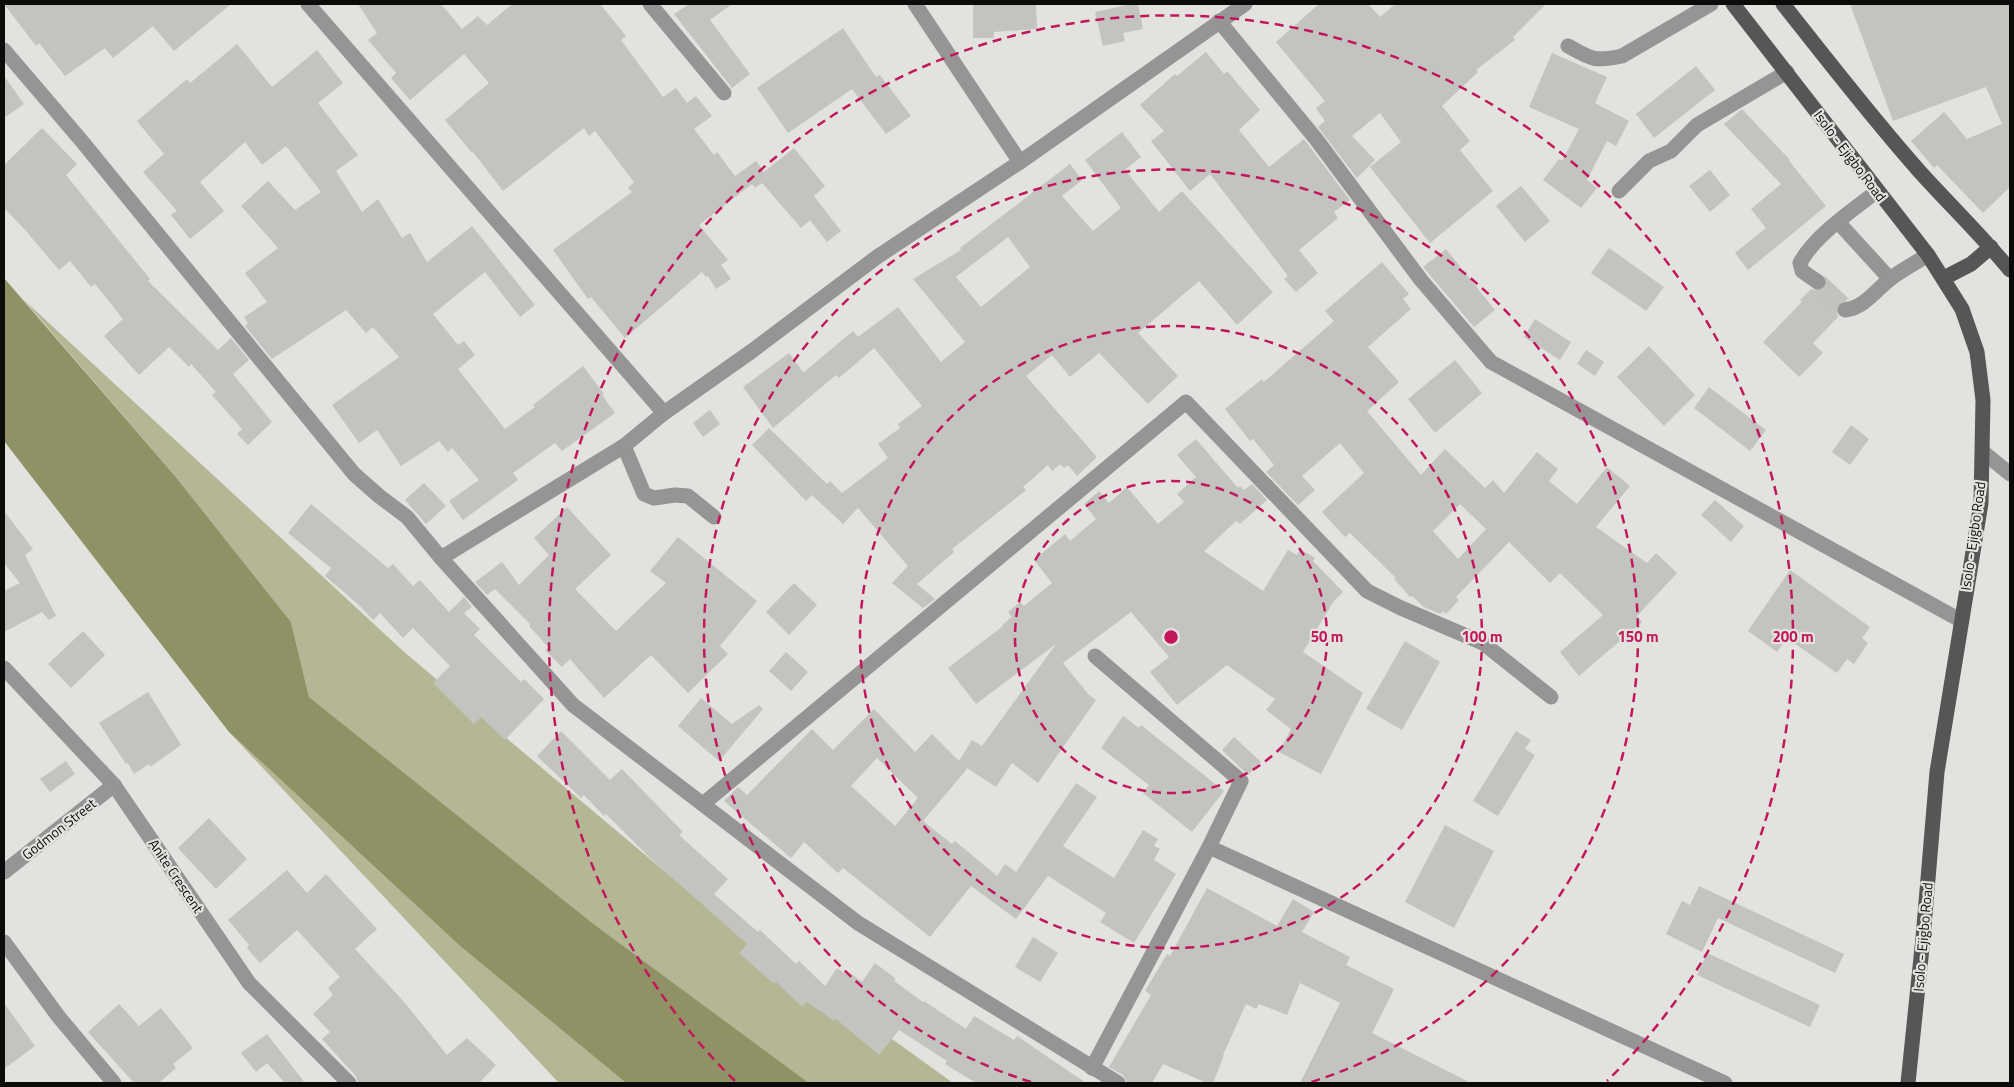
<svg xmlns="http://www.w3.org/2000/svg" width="2014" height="1087" font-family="'Titillium Web',sans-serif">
	<rect width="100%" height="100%" fill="#e2e2de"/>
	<g fill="#b5b694">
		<path d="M24 300 403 651 694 896 953 1083H809L595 925 309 697 291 622 175 476Z"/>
		<path d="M229 732 460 946 626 1083H559Z"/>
	</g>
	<path fill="#909266" d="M4 278 175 476 291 622 309 697 595 925 809 1083H626L460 946 229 732 4 441Z"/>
	<g fill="#c3c3bf" fill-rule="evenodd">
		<path d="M4 4H231L174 51 153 26 113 58 105 48 65 76 39 43 36 46Z"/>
		<path d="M358 4H441L462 29 478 16 487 25 512 4H600L626 36 621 40 663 97 676 88 687 103 696 96 712 116 694 129 714 155 717 152 735 176 756 161 764 172 794 148 825 186 814 196 841 231 827 242 810 220 801 228 762 183 755 188 752 184 699 225 728 260 721 265 731 279 716 289 708 276 706 277 702 272 625 338 591 297 588 299 553 250 632 192 628 188 634 182 595 131 589 136 584 128 503 191 473 152 472 153 445 120 489 83 464 54 410 100 391 78 396 73 368 40 377 33Z"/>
		<path d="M689 4H732L710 20 750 74 732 88 674 14Z"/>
		<path d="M973 4H1036L1037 29 994 32V38H973Z"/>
		<path d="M1132 4H1138L1143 29 1123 33 1125 41 1103 46 1095 12Z"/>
		<path d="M1319 4H1368L1380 17 1395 4H1546L1513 37 1515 40 1476 70 1478 72 1442 106 1470 141 1460 150 1493 191 1430 243 1370 167 1401 142 1380 113 1352 136 1375 160 1357 178 1318 127 1325 121 1316 108 1325 101 1276 42Z"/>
		<path d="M1850 4H2010V187L1983 213 1937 165 1934 168 1911 141 1944 112 1967 139 2002 124 1986 87 1893 121Z"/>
		<path d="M843 28 876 77 880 75 911 116 886 134 852 89 788 133 757 88Z"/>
		<path d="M237 44 272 87 317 50 343 83 318 103 358 155 336 171 362 212 378 199 402 238 410 233 427 262 472 226 535 305 520 317 485 272 433 314 458 345 464 341 475 355 458 369 505 429 535 407 533 405 583 366 604 394 602 395 615 413 562 451 555 443 513 473 518 480 463 520 449 501 479 480 452 448 448 452 439 441 401 466 377 430 359 443 332 405 399 357 373 327 366 333 346 310 272 359 245 326 248 323 244 317 267 302 245 273 278 248 241 206 268 181 295 210 321 192 286 146 262 165 245 142 200 182 224 211 190 239 171 215 177 211 143 172 164 154 137 121 187 79 190 83Z"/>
		<path d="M1206 52 1224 74 1227 71 1260 110 1239 130 1269 167 1304 139 1350 200 1334 212 1338 218 1299 250 1318 273 1296 292 1284 279 1288 276 1210 174 1190 191 1151 141 1164 131 1140 105 1175 74 1177 76Z"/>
		<path d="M1552 53 1607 77 1595 103 1629 121 1616 146 1607 141 1587 180 1597 188 1581 208 1543 180 1559 159 1562 161 1579 129 1529 107Z"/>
		<path d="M1696 66 1715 90 1654 138 1636 114Z"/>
		<path d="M4 76 24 104 4 118Z"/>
		<path d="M1742 109 1790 160 1789 161 1826 206 1748 270 1735 253 1766 228 1751 209 1781 184 1724 124Z"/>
		<path d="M42 128 77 164 66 175 150 279 148 281 218 350 231 338 249 360 233 374 272 422 248 445 237 434 242 429 212 395 216 392 191 364 189 367 169 347 139 375 104 336 123 319 95 284 91 287 70 261 59 270 26 231 4 208V165Z"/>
		<path d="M1122 132 1141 157 1125 170 1159 212 1182 191 1273 292 1237 325 1199 281 1138 333 1178 376 1148 404 1099 353 1070 377 1052 355 1026 376 1096 456V458L1077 476 1068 465 1064 468 1060 464 1052 471 1048 465 1023 487 1026 490 952 549 954 552 917 584 935 599 923 608 892 583 908 566 858 508 843 524 812 495 806 501 752 445 769 428 827 484 830 481 842 493 888 458 878 444 900 428 898 424 922 406 874 348 839 378 836 375 773 428 743 387 789 353 803 372H804L853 331 858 337 898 307 941 362 965 342 913 279 961 250 960 248 1070 164 1082 180 1062 196 1093 231 1121 208 1085 160ZM1008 237 1030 267 981 307 956 277Z"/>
		<path d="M1710 170 1730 195 1710 212 1689 186Z"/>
		<path d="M1521 186 1550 221 1525 242 1496 206Z"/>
		<path d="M1609 248 1664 287 1646 311 1591 273Z"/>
		<path d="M1446 249 1495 310 1474 327 1423 267Z"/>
		<path d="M1382 262 1409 294 1403 299 1411 309 1368 347 1399 382 1367 411 1421 475 1445 449 1485 488 1493 480 1504 493 1537 452 1558 469 1549 481 1577 504 1607 467 1630 486 1596 527 1647 563 1656 553 1677 573 1637 616 1642 622 1579 676 1560 652 1603 615 1560 573 1550 583 1509 542 1456 597 1459 600 1446 614 1443 611 1440 614 1424 607 1412 596 1410 597 1394 579 1396 578 1350 533 1345 537 1322 512 1364 473 1340 443 1302 476 1315 490 1298 505 1266 472 1274 465 1253 439 1250 441 1225 409 1262 379 1264 382 1334 321 1325 311ZM1460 504 1486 529 1458 559 1433 531Z"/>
		<path d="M1824 275 1849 299 1838 303 1836 311 1838 317 1813 343 1823 353 1799 377 1763 342 1802 302 1800 300 1811 289 1818 291 1825 288 1827 282Z"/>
		<path d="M1535 319 1571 342 1560 360 1524 337Z"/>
		<path d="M1649 346 1695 395 1664 426 1617 377Z"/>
		<path d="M1586 350 1604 362 1595 376 1577 364Z"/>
		<path d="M1455 360 1482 393 1435 433 1408 399Z"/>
		<path d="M1709 387 1766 430 1750 451 1694 408Z"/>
		<path d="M710 410 720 424 703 437 693 423Z"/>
		<path d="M1851 425 1869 439 1850 465 1832 452Z"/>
		<path d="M1196 439 1238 488 1240 486 1244 490 1252 484 1267 500 1240 524 1236 521 1204 551 1263 591 1288 550 1297 555 1300 549 1315 558 1313 561 1343 592 1334 601 1303 652 1363 693 1321 774 1279 752 1291 729 1266 710 1275 699 1227 665 1177 705 1150 672 1169 657 1131 612 1063 663 1089 695 1096 700 1038 783 1012 763 996 787 964 766 967 769 923 821 952 844 955 841 997 876 1005 864 1016 872 1076 783 1097 797 1063 846 1114 878 1143 830 1158 839 1154 846 1160 849 1154 860 1176 874 1134 943 1100 922 1106 913 1048 876 1016 919 971 886 930 937 843 868 838 873 804 842 791 858 724 801 738 787 747 795 812 729 833 750 874 709 915 752 932 734 959 761 972 740 982 746 1056 644 976 704 948 668 1003 626 1002 625 1012 617 1008 612 1020 602 1024 606 1052 583 1034 560 1065 534 1070 541 1096 519 1084 504 1099 491 1109 503 1127 487 1158 524 1184 502 1177 494 1196 477 1177 455ZM877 758 918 798 895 826 851 786Z"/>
		<path d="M424 483 446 506 426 524 405 500Z"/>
		<path d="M1715 500 1744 526 1731 542 1701 515Z"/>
		<path d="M311 504 388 568 393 564 413 586 420 580 449 612 464 597 472 607 464 613 480 629 474 635 521 682 524 679 544 699 505 740 481 717 474 724 433 683 450 666 413 628 403 638 380 613 373 620 359 605 325 576 331 568 288 533Z"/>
		<path d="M567 507 611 555 575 589 616 631 666 583 650 571 678 537 757 601 720 646 728 654 688 693 651 655 604 698 570 659 562 667 545 650 548 647 529 626 530 624 495 589 487 595 475 582 502 562 519 585 549 555 534 538Z"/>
		<path d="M4 511 33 549 25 555 56 616 49 620 42 612 4 632V591L20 583 4 563Z"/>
		<path d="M1790 570 1870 627 1862 638 1868 643 1854 664 1847 659 1837 673 1787 638 1777 652 1748 631Z"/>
		<path d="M794 583 817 605 789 635 766 612Z"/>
		<path d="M83 631 105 655 71 688 48 664Z"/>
		<path d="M1405 641 1440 662 1402 730 1366 709Z"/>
		<path d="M786 652 808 672 791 691 769 671Z"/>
		<path d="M148 692 181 745 150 767 149 764 134 774 128 763 126 764 99 723Z"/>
		<path d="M701 698 732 724 759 705 763 709 719 761 678 726Z"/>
		<path d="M1123 716 1139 728 1141 725 1224 791 1192 832 1143 793 1149 785 1101 748Z"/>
		<path d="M561 731 610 780 622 769 683 832 679 835 728 879 714 894 758 932 760 930 796 964 799 961 825 986 837 968 847 975 849 972 862 982 875 963 896 979 894 981 923 1002 924 1001 966 1029 974 1016 1014 1040 1017 1036 1086 1083H976L945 1064 947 1061 899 1030 879 1055 836 1019 834 1021 807 1002 802 1007 776 982 774 984 739 953 747 944 649 857 606 814 604 816 584 795 581 798 537 756Z"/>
		<path d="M1516 731 1531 740 1525 749 1535 755 1498 816 1473 801Z"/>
		<path d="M1234 737 1261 762 1248 775 1222 750Z"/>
		<path d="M66 761 75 774 50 792 40 779Z"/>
		<path d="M209 818 247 859 216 889 178 848Z"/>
		<path d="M1445 825 1494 851 1454 928 1405 902Z"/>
		<path d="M287 870 307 893 326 874 377 929 355 949 405 1003 447 1055 467 1038 496 1065 479 1083H358L356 1076 322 1039 330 1032 313 1014 333 995 328 988 340 977 297 930 260 963 247 948 249 945 228 920Z"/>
		<path d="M1699 886 1844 954 1835 973 1718 918 1702 952 1666 934 1682 901 1690 905Z"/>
		<path d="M1207 888 1277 926 1293 899 1314 912 1302 932 1350 957 1346 965 1394 989 1372 1033 1471 1083H1300L1340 1003 1300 983 1287 1015 1259 1004 1256 1009 1246 1004 1223 1055H1224L1213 1083H1207L1163 1064 1152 1083H1127L1123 1075 1109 1067 1151 995 1145 991 1167 954 1170 956Z"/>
		<path d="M1033 937 1058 953 1040 982 1015 967Z"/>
		<path d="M1707 953 1820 1005 1810 1027 1697 975Z"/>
		<path d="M4 1003 35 1046 4 1069Z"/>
		<path d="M119 1004 139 1026 161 1008 193 1048 173 1064 176 1068 159 1083H134L88 1032Z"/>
		<path d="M267 1034 305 1083H285L267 1063 256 1072 241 1053Z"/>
	</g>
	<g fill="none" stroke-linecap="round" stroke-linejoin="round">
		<path stroke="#c2c2be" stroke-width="15" stroke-dasharray="15 8" stroke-linecap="butt" d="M1818 282 1845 310"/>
		<g stroke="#969495" stroke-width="15">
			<path d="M308 4 664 413"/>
			<path d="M650 4 724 93"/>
			<path d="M915 4 1020 162"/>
			<path d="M1219 21 1316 139 1421 280 1491 362 1960 620"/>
			<path d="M1568 46C1591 59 1595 62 1622 56L1711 4"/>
			<path d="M4 50 80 139 354 474 379 496 407 517 441 558 573 705 858 923 1118 1083"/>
			<path d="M1619 191 1649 161 1671 151 1697 125 1787 72"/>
			<path d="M1838 222 1890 279"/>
			<path d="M1818 282 1802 271 1800 263C1815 235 1852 211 1877 191"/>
			<path d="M1845 310C1864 308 1876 290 1890 279 1902 270 1915 263 1928 255"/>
			<path d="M624 446 644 494 654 498 675 495 688 496 714 517"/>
			<path d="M1983 452 2010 474"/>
			<path d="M441 558 624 446 664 413 752 351 877 257 1020 162 1245 4"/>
			<path d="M4 668 114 785 249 983 349 1083"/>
			<path d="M703 804 1186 402 1367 591 1401 608 1483 643 1551 697"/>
			<path d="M1209 847 1725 1083"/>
			<path d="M4 872 114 785"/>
			<path d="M4 942 58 1016 114 1083"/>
			<path d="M1092 1068 1209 847 1241 781 1095 656"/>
		</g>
		<g stroke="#575556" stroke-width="15">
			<path d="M1733 4 1928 255 1962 309 1977 352 1983 400 1981 503 1937 772 1923 938 1908 1083"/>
			<path d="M1783 4C1828 61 1872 118 1920 172 1950 205 1982 236 2010 270"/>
			<path d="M1944 278 1971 264 1991 247"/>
		</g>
	</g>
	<g fill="none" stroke="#c2185b" stroke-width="2.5" stroke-dasharray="9 6">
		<circle cx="1171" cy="637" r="156"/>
		<circle cx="1171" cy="637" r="311"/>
		<path d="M1031 1082A467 467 0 1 1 1311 1082"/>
		<path d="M735 1081A622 622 0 1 1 1607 1081"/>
	</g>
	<g text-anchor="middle" stroke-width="4.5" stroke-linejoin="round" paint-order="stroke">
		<g font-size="14" fill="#0b0b0a" stroke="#e2e2de">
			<text transform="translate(1850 156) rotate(53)" y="5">Isolo - Ejigbo Road</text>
			<text transform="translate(1973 536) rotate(-82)" y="5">Isolo - Ejigbo Road</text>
			<text transform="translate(59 829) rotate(-38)" y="5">Godmon Street</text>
			<text transform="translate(176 876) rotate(56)" y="5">Anite Crescent</text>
			<text transform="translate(1923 937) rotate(-85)" y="5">Isolo - Ejigbo Road</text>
		</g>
	</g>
	<circle cx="1171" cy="637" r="8" fill="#c2185b" stroke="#e2e2de" stroke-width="2.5"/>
	<g font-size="15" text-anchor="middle" font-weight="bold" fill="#c2185b" stroke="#e2e2de" stroke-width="4.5" stroke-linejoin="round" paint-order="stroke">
		<text x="1327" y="642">50 m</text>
		<text x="1482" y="642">100 m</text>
		<text x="1638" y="642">150 m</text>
		<text x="1793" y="642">200 m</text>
	</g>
	<rect width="2014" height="1087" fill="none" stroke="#0b0b0a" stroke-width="10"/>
</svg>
